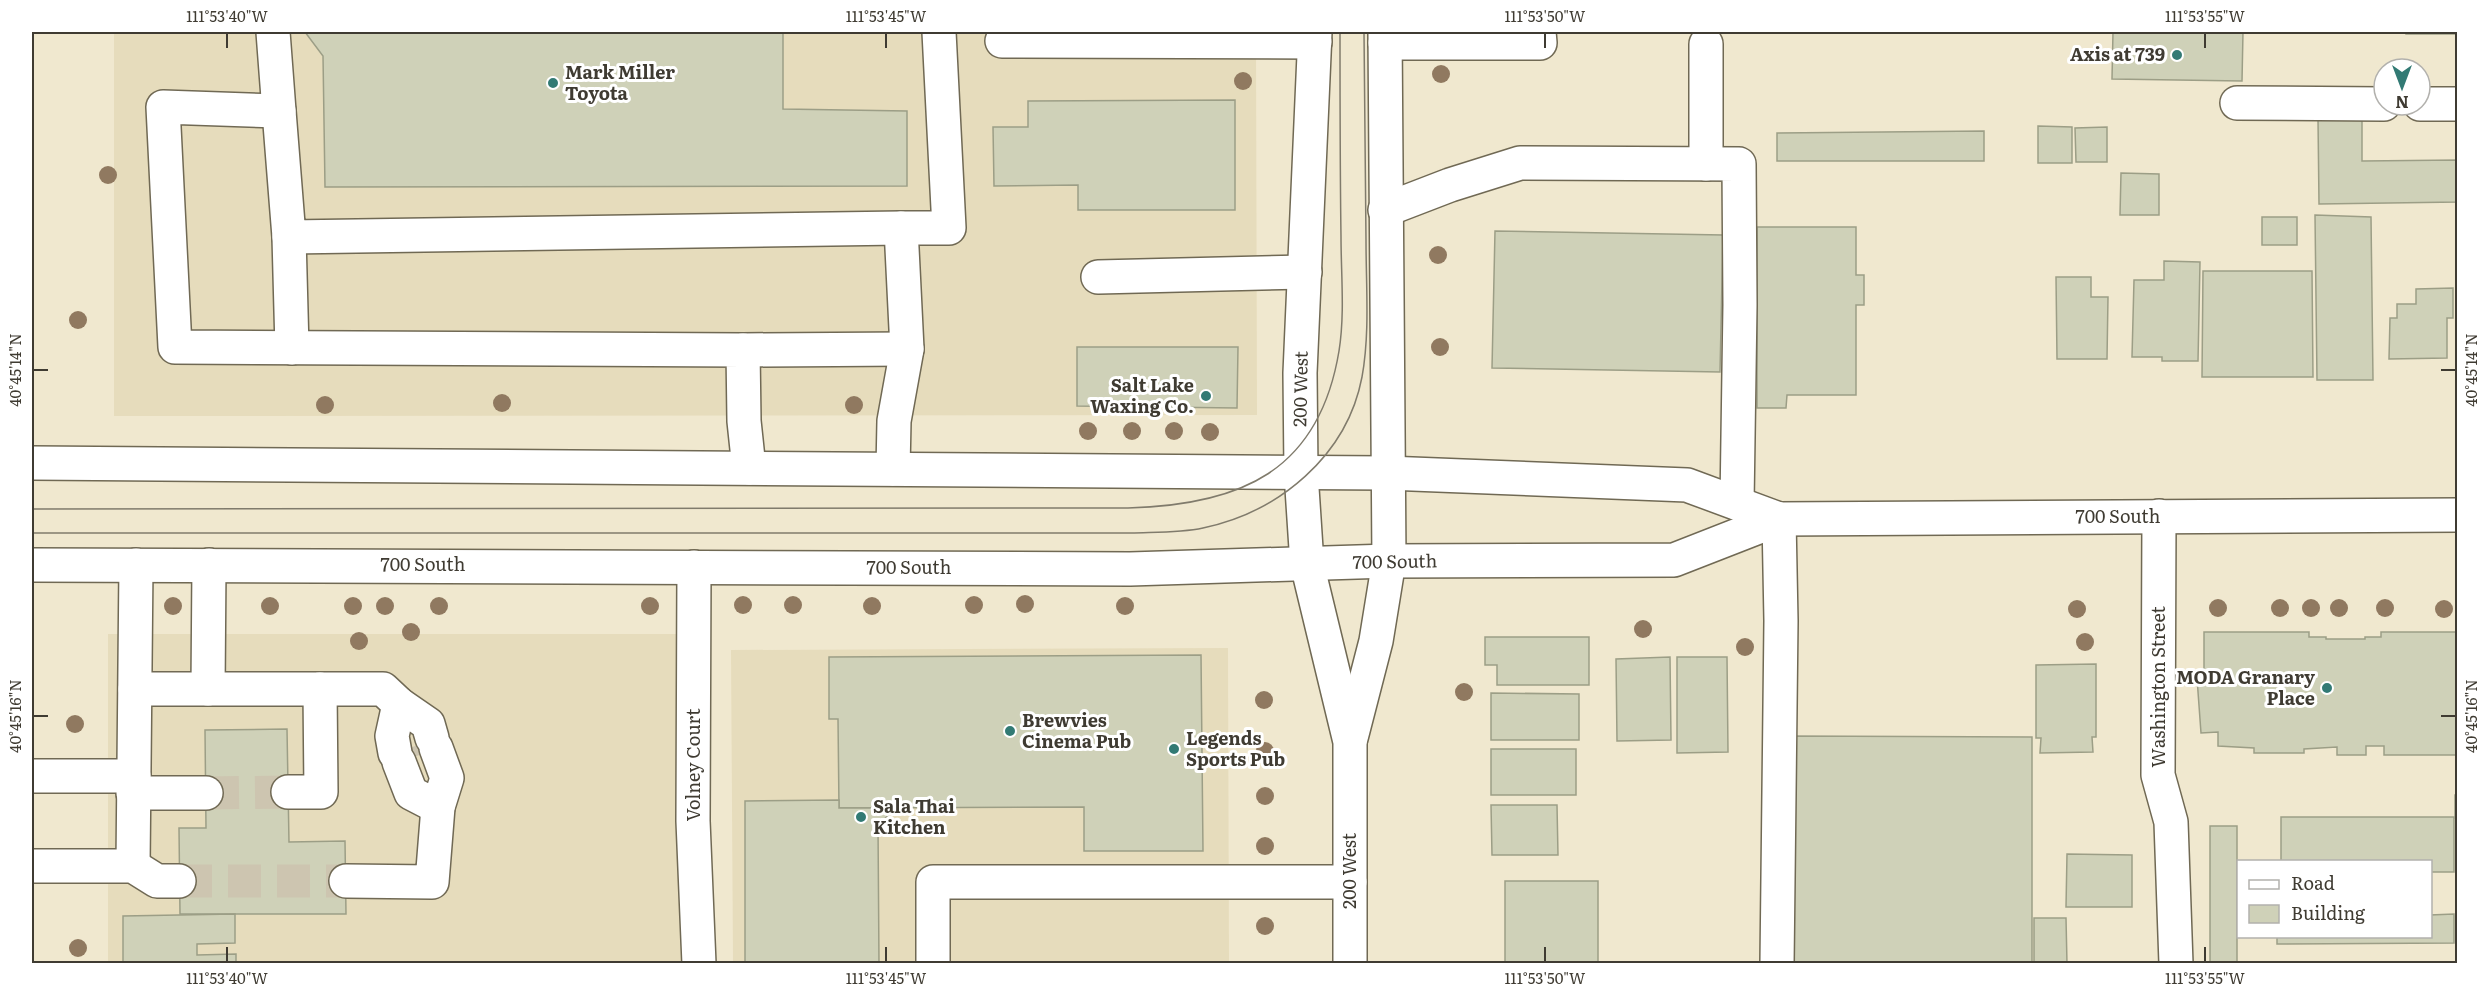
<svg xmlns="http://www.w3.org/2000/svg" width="2489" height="995" font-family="Literata,serif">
	<rect width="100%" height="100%" fill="#f0e8cf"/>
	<g fill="#e6dcbc">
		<path d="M114 32H1256L1257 415 114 416Z"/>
		<path d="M108 634H683V963L108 964Z"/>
		<path d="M1228 648 1229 963H733L731 650Z"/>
	</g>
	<g fill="#cfd1b8" stroke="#9c9e86" stroke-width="1.5">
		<path d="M305 32H783V109L907 111V186L325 187 323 56Z"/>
		<path d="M2113 32H2243L2242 81 2112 79Z"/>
		<rect x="2406" y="32" width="52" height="2"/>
		<path d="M1235 100V210H1078V185L994 186 993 127H1028V101Z"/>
		<path d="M2318 119H2362V161L2458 160V202L2319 204Z"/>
		<path d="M2038 126 2072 127V163H2038Z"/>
		<path d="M2107 127V162H2076L2075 128Z"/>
		<path d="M1984 131V161H1777V133Z"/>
		<path d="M2121 173 2159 174V215H2120Z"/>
		<path d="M2315 215 2371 217 2373 380H2317Z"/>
		<rect x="2262" y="217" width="35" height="28"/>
		<path d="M1757 227H1856V275H1864V305H1856V395H1787L1786 408H1757Z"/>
		<path d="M1495 231 1723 235 1720 372 1492 368Z"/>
		<path d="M2164 261 2200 262 2198 361H2162V357H2132L2134 280H2164Z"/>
		<path d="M2203 271H2312L2313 377H2202Z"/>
		<path d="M2056 277H2091V297H2108L2107 359H2057Z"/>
		<path d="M2453 288V318H2447V358L2389 359 2390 318H2397V304H2416V289Z"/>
		<path d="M1077 347H1238L1237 408 1077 406Z"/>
		<path d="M2204 632H2309V637H2326V639H2365V637H2381V632H2458V755H2384V746H2366V755H2337V747L2304 749V753H2254V748L2218 746V732L2201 733 2197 678H2204Z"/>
		<path d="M1485 637H1589V685H1497V665H1485Z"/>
		<path d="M1201 655 1203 851H1084V807L839 808 838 719H829V657Z"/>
		<path d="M1670 657 1671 740 1617 741 1616 659Z"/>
		<path d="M1677 657H1727L1728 752 1677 753Z"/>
		<path d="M2096 664V737H2092L2093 752 2040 753 2041 738H2036V665Z"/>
		<path d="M1491 693 1579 694V740H1491Z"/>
		<path d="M287 729 289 842 345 841 346 914H180L179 828H206L205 730Z"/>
		<path d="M1790 736 2032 737V964H1789Z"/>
		<rect x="1491" y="749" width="85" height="46"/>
		<rect x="2455" y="795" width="3" height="23"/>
		<path d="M839 800V808H896L878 825 879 964H745V801Z"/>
		<path d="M1491 805H1557L1558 855H1492Z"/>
		<path d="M2281 817H2454V872H2430V862H2281Z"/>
		<rect x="2210" y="826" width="27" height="138"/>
		<rect x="2456" y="842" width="2" height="39"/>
		<path d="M2067 854 2132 855V907H2066Z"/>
		<rect x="1505" y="881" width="93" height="83"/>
		<rect x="2456" y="904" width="2" height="39"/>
		<path d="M235 914V943L197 944V955L236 954V964H123V916Z"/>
		<path d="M2454 914V943L2277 944V936H2430V915Z"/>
		<path d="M2034 918H2066L2067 964H2034Z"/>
		<path d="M2136 962V964H2080V963Z"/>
	</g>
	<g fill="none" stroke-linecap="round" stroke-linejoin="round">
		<g stroke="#cdc5b0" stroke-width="33" stroke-dasharray="33 16" stroke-linecap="butt">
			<path d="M415 746 419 755"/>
			<path d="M206 793 288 792"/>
			<path d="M179 881H346"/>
		</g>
		<defs>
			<g id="minor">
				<path d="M273 32 279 111 163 107 175 347 743 350 744 421 749 468"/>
				<path d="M1315 32 1300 373 1301 473 1307 564 1350 742V964"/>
				<path d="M1002 41 1315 42"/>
				<path d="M1385 43H1540L1539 32"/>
				<path d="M1706 44V164"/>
				<path d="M2237 103 2384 104"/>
				<path d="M2420 104H2458"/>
				<path d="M279 111 289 237 901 228"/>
				<path d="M1385 210 1450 185 1520 163 1739 164 1740 305 1737 503"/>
				<path d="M289 237 292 348"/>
				<path d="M1098 277 1305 272"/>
				<path d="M743 350 907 349"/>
				<path d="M32 463 1387 473 1687 485 1779 519"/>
				<path d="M893 469 894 421 907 349 901 228H949L939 32"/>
				<path d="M2159 516 2158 775 2171 822 2176 964"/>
				<path d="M32 565 1130 569 1389 561 1674 560 1779 519 2458 515"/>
				<path d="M694 567 693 821 699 964"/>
				<path d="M135 689H208L209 565"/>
				<path d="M208 689H383L399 704 428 724 432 738"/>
				<path d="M1351 738 1376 641 1389 561 1385 32"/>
				<path d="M395 753 392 736 399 704"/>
				<path d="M399 762 411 793 438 807"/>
				<path d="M32 776H134"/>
				<path d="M288 792H321L320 689"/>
				<path d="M133 793H206"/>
				<path d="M32 866H133L157 881H179"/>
				<path d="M133 866 136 565"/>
				<path d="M346 881 432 882 438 807 447 778 436 748"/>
				<path d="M933 964V882H1350"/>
				<path d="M1777 964 1781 621 1779 519"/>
			</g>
		</defs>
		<use href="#minor" stroke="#706954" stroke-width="36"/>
		<use href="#minor" stroke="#fff" stroke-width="33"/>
		<g stroke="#807b6c" stroke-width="1.5">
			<path d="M32 509 1128 508C1240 505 1319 472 1339 351 1345 314 1341 274 1341 237 1340 168 1340 100 1340 32"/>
			<path d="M32 533H1131C1154 532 1180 533 1203 528 1279 512 1347 456 1362 377 1370 333 1366 286 1366 241 1365 171 1365 101 1364 32"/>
		</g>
	</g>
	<g fill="#907960">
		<circle cx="1441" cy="74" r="9"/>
		<circle cx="1243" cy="81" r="9"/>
		<circle cx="108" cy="175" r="9"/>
		<circle cx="1438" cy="255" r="9"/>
		<circle cx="78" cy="320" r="9"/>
		<circle cx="1440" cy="347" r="9"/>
		<circle cx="502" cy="403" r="9"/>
		<circle cx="325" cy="405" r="9"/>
		<circle cx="854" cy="405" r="9"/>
		<circle cx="1088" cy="431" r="9"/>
		<circle cx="1132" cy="431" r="9"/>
		<circle cx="1174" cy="431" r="9"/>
		<circle cx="1210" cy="432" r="9"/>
		<circle cx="1025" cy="604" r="9"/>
		<circle cx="743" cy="605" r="9"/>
		<circle cx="793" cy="605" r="9"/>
		<circle cx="974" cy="605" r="9"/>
		<circle cx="173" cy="606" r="9"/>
		<circle cx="270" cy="606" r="9"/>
		<circle cx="353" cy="606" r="9"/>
		<circle cx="385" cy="606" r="9"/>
		<circle cx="439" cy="606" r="9"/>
		<circle cx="650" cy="606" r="9"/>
		<circle cx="872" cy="606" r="9"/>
		<circle cx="1125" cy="606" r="9"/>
		<circle cx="2218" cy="608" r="9"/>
		<circle cx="2280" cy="608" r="9"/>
		<circle cx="2311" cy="608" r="9"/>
		<circle cx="2339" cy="608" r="9"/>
		<circle cx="2385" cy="608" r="9"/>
		<circle cx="2077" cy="609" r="9"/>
		<circle cx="2444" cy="609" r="9"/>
		<circle cx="1643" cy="629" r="9"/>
		<circle cx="411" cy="632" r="9"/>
		<circle cx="359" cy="641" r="9"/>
		<circle cx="2085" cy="642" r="9"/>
		<circle cx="1745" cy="647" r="9"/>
		<circle cx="1464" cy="692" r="9"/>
		<circle cx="1264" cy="700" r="9"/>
		<circle cx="75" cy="724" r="9"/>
		<circle cx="1265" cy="751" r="9"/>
		<circle cx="1265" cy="796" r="9"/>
		<circle cx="1265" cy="846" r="9"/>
		<circle cx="1265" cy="926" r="9"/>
		<circle cx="78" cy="948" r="9"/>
	</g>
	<path fill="none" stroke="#3f3b32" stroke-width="2" d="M227 33V48M886 33V48M1545 33V48M2205 33V48M33 370H48M2441 370H2456M33 716H48M2441 716H2456M227 947V962M886 947V962M1545 947V962M2205 947V962"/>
	<g fill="#327a74" stroke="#fff" stroke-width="2">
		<circle cx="2177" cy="55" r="6"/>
		<circle cx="553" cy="83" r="6"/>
		<circle cx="1206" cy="396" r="6"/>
		<circle cx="2327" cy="688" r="6"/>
		<circle cx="1010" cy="731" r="6"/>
		<circle cx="1174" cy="749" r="6"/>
		<circle cx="861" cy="817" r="6"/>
	</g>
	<g text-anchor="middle" stroke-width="6" stroke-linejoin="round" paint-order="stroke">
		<g font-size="18" font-weight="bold" fill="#3f3b32" stroke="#fff" text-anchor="start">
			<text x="2165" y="61" text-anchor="end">Axis at 739</text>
			<text x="565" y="79">Mark Miller<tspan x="565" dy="21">Toyota</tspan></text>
			<text x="1194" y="392" text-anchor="end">Salt Lake<tspan x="1194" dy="21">Waxing Co.</tspan></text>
			<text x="2315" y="684" text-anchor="end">MODA Granary<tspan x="2315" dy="21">Place</tspan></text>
			<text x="1022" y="727">Brewvies<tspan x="1022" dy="21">Cinema Pub</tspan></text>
			<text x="1186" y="745">Legends<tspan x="1186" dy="21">Sports Pub</tspan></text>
			<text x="873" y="813">Sala Thai<tspan x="873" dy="21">Kitchen</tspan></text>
		</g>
		<g font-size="18" fill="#3f3b32" stroke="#fff">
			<text transform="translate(1301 389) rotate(-89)" y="6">200 West</text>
			<text x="2118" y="523">700 South</text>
			<text transform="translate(1395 562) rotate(-1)" y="6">700 South</text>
			<text x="423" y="571">700 South</text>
			<text x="909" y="574">700 South</text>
			<text transform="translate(2159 687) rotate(-90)" y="6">Washington Street</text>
			<text transform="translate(694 765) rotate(-90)" y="6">Volney Court</text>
			<text transform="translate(1350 871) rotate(-90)" y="6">200 West</text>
		</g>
	</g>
	<rect width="2489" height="995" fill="none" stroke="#ffffff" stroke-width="66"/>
	<rect x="2237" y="860" width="195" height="78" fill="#ffffff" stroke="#b2b1ad" stroke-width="1.5"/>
	<rect x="2249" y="880" width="30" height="9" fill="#ffffff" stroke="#b2b1ad" stroke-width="1.5"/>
	<text x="2291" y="890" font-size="18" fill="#3f3b32">Road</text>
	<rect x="2249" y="905" width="30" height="18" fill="#cfd1b8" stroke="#b2b1ad" stroke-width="1.5"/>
	<text x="2291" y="920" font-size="18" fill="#3f3b32">Building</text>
	<g transform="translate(2402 87) rotate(180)"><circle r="28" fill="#ffffff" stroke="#b2b1ad" stroke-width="1.5"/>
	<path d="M0-4.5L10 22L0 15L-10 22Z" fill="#327a74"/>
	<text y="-9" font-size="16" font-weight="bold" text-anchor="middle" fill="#3f3b32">N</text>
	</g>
	<rect x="33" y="33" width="2423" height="929" fill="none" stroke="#3f3b32" stroke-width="2"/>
	<g font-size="15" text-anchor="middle" fill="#3f3b32">
		<text x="227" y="22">111°53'40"W</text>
		<text x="886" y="22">111°53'45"W</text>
		<text x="1545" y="22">111°53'50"W</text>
		<text x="2205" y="22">111°53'55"W</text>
		<text transform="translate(2472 370) rotate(-90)" y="5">40°45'14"N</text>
		<text transform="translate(16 370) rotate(-90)" y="5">40°45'14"N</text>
		<text transform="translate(2472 716) rotate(-90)" y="5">40°45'16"N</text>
		<text transform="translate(16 716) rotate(-90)" y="5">40°45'16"N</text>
		<text x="227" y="984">111°53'40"W</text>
		<text x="886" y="984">111°53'45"W</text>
		<text x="1545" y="984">111°53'50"W</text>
		<text x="2205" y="984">111°53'55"W</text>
	</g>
</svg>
